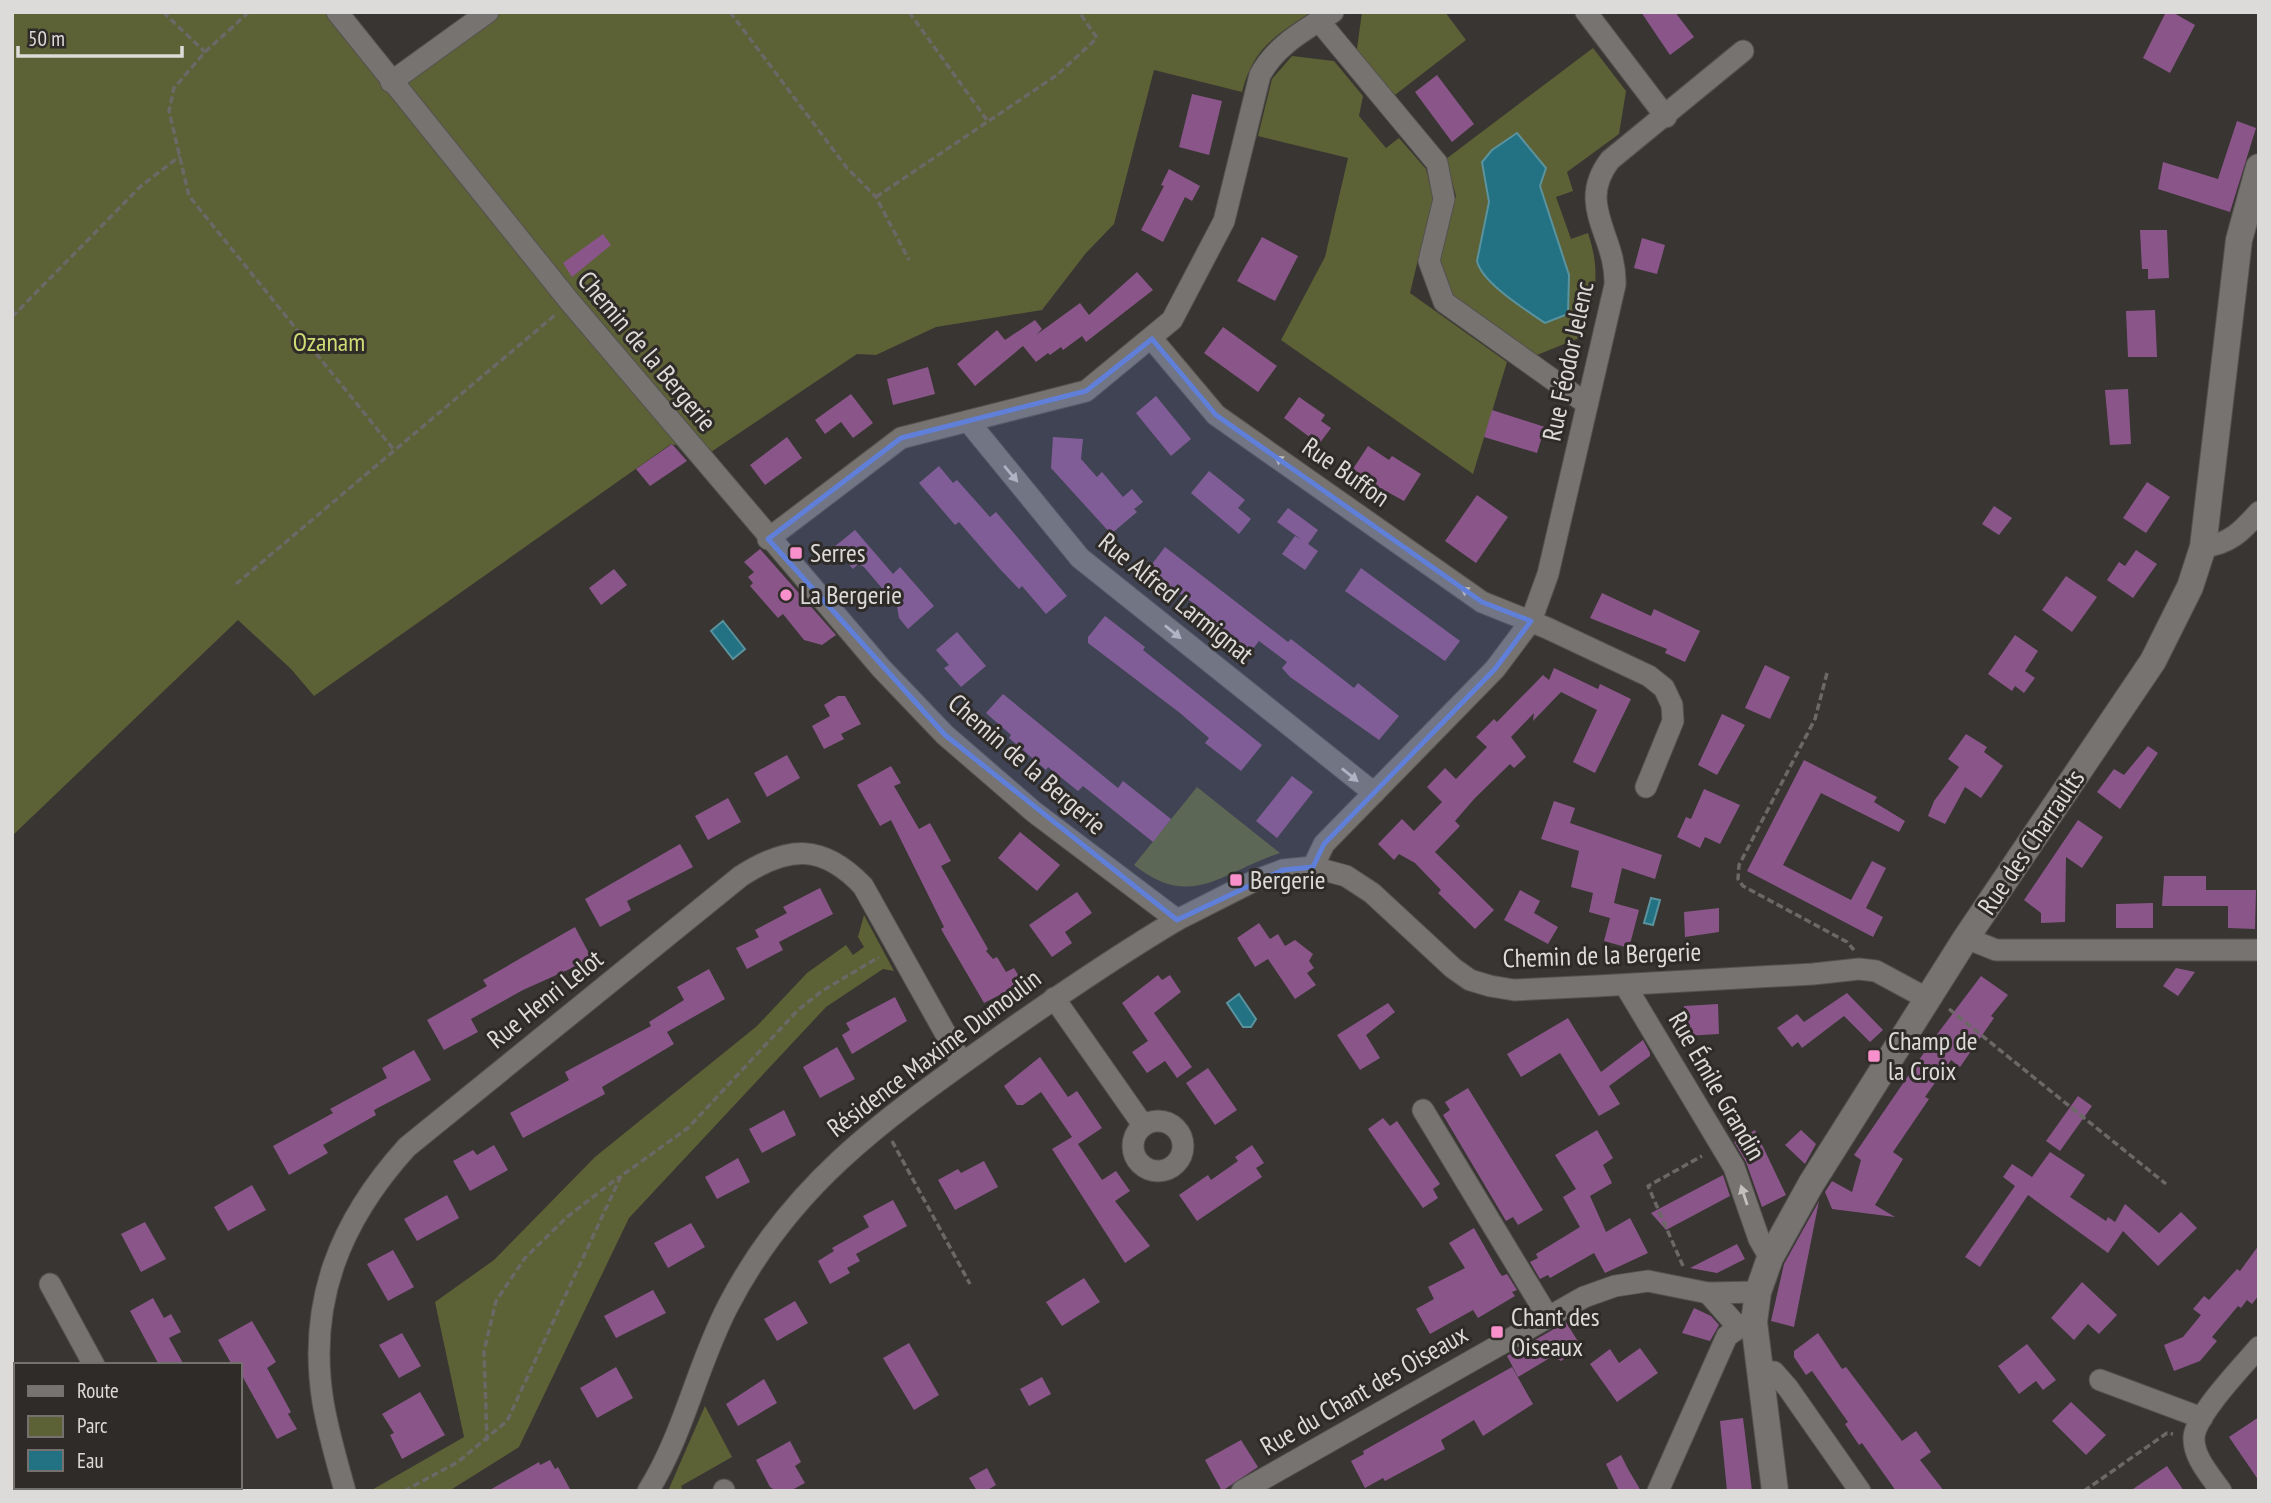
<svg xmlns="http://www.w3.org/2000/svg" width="2271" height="1503" font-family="'PT Sans Narrow',sans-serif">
	<rect width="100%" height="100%" fill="#383532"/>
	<g fill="#5c6236" fill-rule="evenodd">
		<path d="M12 12H350L394 68 467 15 466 12H1311C1275 36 1253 48 1242 92L1154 70 1114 224 1086 253 1042 310 936 327 876 355 857 354 711 452 671 444 314 696 291 669 238 620 12 836Z"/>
		<path d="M1362 12H1445L1466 40 1391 98 1356 56Z"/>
		<path d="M1593 48 1626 91 1619 134 1567 172 1573 191 1556 197 1571 239 1588 233C1602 276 1594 294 1584 336L1537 355 1453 295 1439 260 1456 196 1446 159ZM1482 162 1540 186 1549 220 1477 260 1489 202Z"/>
		<path d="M1292 56 1334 61 1363 96 1359 116 1386 148 1399 138 1426 169 1433 198 1410 293 1507 362 1473 474 1281 340 1325 257 1348 158 1258 136 1272 79Z"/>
		<path d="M1197 787 1280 853C1222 872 1192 911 1134 865Z"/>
		<path d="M864 915 894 971 883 969 826 1007 629 1218 519 1447 449 1491H370L464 1437 435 1302 494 1260 595 1157 757 1026 807 973 846 945 853 955 864 947 858 937Z"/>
		<path d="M705 1406 732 1457 681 1486 683 1491H668Z"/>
	</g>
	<g fill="#227283" stroke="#5a929d" stroke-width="2">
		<path d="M1517 133 1546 168 1540 186 1569 275 1568 314 1545 323C1526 310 1482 283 1477 261L1489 202 1482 162 1492 150Z"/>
		<path d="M723 621 745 649 733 659 711 631Z"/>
		<path d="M1651 898 1660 900 1653 925 1644 923Z"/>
		<path d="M1239 994 1256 1019 1251 1027H1243L1227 1003Z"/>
	</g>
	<g fill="#8a5689">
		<path d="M1641 12H1675L1694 37 1670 55Z"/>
		<path d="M2166 12H2172L2195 25 2170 73 2143 58Z"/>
		<path d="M1437 75 1474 124 1452 142 1415 92Z"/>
		<path d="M1192 94 1222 101 1209 155 1179 147Z"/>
		<path d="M2237 121 2256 128 2230 212 2158 189 2163 162 2218 179Z"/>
		<path d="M1169 169 1200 186 1192 201 1185 197 1163 242 1141 230 1164 186 1161 185Z"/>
		<path d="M2140 230H2167L2169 278 2148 279V269H2142Z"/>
		<path d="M603 234 611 245 572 277 563 263Z"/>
		<path d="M1262 237 1298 256 1275 301 1237 281Z"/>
		<path d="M1642 238 1665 245 1657 274 1634 268Z"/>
		<path d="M1137 272 1153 290 1086 342 1082 336 1063 350 1061 347 1050 355 1048 353 1036 362 1023 346 975 386 957 364 997 330 1005 340 1035 320 1042 329 1036 335 1080 303 1089 315Z"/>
		<path d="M2155 310 2157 357H2128L2126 311Z"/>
		<path d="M1223 327 1277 366 1258 392 1204 353Z"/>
		<path d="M928 367 935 394 893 405 887 379Z"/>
		<path d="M2128 389 2131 444 2110 445 2105 390Z"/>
		<path d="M851 394 873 423 853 438 841 422 825 434 815 420Z"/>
		<path d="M1156 396 1191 439 1171 456 1136 413Z"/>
		<path d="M1299 397 1325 415 1321 421 1331 428 1319 444 1284 418Z"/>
		<path d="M1492 410 1545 427 1537 453 1484 437Z"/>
		<path d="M787 437 802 458 765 485 750 465Z"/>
		<path d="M1053 437 1083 439 1081 459 1097 477 1102 472 1123 497 1132 489 1143 502 1134 509 1137 512 1111 534 1051 468Z"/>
		<path d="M672 444 687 461 650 486 636 469Z"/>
		<path d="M1368 446 1389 460 1392 456 1421 474 1404 501 1351 472Z"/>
		<path d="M939 466 953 483 957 480 990 517 996 512 1067 596 1046 614 1022 586 1019 589 999 568 959 522 955 525 919 483Z"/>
		<path d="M1209 471 1245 500 1238 508 1251 519 1239 534 1191 493Z"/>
		<path d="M2147 482 2170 497 2146 533 2123 518Z"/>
		<path d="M1477 495 1508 517 1476 563 1445 541Z"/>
		<path d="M1994 506 2012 518 1999 535 1982 524Z"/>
		<path d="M1288 508 1318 530 1308 544 1318 551 1305 570 1282 554 1295 536 1302 540 1277 522Z"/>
		<path d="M855 530 893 574 900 567 934 606 908 629 899 618 897 606 864 567 858 564 853 569 834 547Z"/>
		<path d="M1165 547 1288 642 1291 639 1354 688 1358 683 1399 716 1379 740 1290 677 1282 668 1287 662 1259 641 1249 654 1202 617 1206 612 1159 579 1149 568Z"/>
		<path d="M760 549 836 635 822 645 804 640 783 614 778 618 750 586 753 583 748 577 754 572 744 562Z"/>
		<path d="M2136 550 2157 564 2133 598 2107 580 2119 562 2125 566Z"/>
		<path d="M1361 568 1460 641 1445 661 1345 591Z"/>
		<path d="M614 569 627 585 601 605 589 588Z"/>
		<path d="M2066 576 2097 597 2072 632 2042 610Z"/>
		<path d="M1602 593 1651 616 1654 609 1700 631 1685 662 1665 653 1667 649 1590 618Z"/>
		<path d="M1105 616 1145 647 1143 650 1262 745 1241 771 1205 743 1209 738 1180 713 1088 643V637Z"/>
		<path d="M957 632 986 666 961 687 944 668 949 665 936 650Z"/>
		<path d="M2015 635 2038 651 2025 671 2035 678 2024 693 2015 686 2012 691 1988 674Z"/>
		<path d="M1765 665 1790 677 1770 719 1745 708Z"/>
		<path d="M1554 668 1598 689 1600 684 1631 699 1595 773 1573 762 1597 710 1561 692 1533 721 1534 713 1511 737 1526 757 1514 768 1510 764 1475 798 1455 821 1460 826 1435 852 1494 910 1475 929 1438 893 1441 890 1415 863 1399 854 1394 860 1378 844 1402 819 1414 831 1442 802 1427 787 1445 768 1456 779 1487 747 1476 737 1494 719 1497 722 1543 675 1549 680Z"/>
		<path d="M1003 694 1118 788 1123 781 1171 819 1153 842 1083 786 1078 791 1048 767 1046 770 1009 738 1011 735 986 713Z"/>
		<path d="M838 696H845L861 724 841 734 844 739 824 749 812 726 830 716 824 705Z"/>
		<path d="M1722 714 1745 725 1717 775 1698 765Z"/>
		<path d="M1966 734 1987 747 1984 752 2003 766 1981 798 1965 787 1945 824 1928 816 1934 801 1959 767 1948 759Z"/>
		<path d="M2148 746 2158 753 2120 809 2097 792 2114 769 2124 775Z"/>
		<path d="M787 755 800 778 767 797 754 773Z"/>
		<path d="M1804 760 1877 797 1874 802 1905 821 1899 832 1821 793 1783 865 1851 900 1872 861 1886 868 1866 908 1883 917 1873 937 1747 871Z"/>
		<path d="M891 766 901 783 894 786 919 829 930 823 951 861 941 866 988 949 986 951 993 959 997 957 1006 972 1014 968 1023 983 984 1003 941 929 944 927 891 820 880 826 857 785Z"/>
		<path d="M1292 776 1313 792 1277 838 1256 821Z"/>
		<path d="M1704 789 1740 805 1720 844 1705 837 1700 848 1677 837 1686 817 1691 819Z"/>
		<path d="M728 798 741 822 708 840 695 816Z"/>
		<path d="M1554 801 1575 808 1570 823 1662 855 1655 879 1622 868 1614 903 1639 910 1629 948 1604 941 1610 918 1589 912 1593 893 1571 887 1579 851 1541 839Z"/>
		<path d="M2078 820 2103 837 2082 868 2066 857 2065 922 2041 923V913L2024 900Z"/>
		<path d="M1020 832 1060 865 1037 891 998 858Z"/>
		<path d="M680 844 693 867 627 901 631 910 600 927 585 899Z"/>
		<path d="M2164 876H2206V890H2256L2255 929 2228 928V906H2162Z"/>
		<path d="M820 888 833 914 779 942 783 950 747 969 736 948 759 937 755 930 787 913 783 907Z"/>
		<path d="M1520 890 1540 901 1534 913 1558 927 1548 944 1504 920Z"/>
		<path d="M1077 892 1092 913 1065 932 1072 943 1052 957 1029 925Z"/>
		<path d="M2153 903V928H2116V904Z"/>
		<path d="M1719 908V932L1685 937 1684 912Z"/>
		<path d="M1259 923 1270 939 1278 934 1285 946 1295 940 1313 954 1309 961 1314 968 1307 973 1316 985 1295 999 1268 959 1255 967 1237 938Z"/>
		<path d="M575 927 592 959 523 990 471 1019 478 1032 444 1050 427 1020 487 986 483 980Z"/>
		<path d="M2176 968 2195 972 2178 996 2163 986Z"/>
		<path d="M709 969 725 999 667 1032 674 1044 602 1087 605 1094 523 1138 510 1113 569 1080 565 1072 651 1026 649 1022 684 1000 677 987Z"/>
		<path d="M1158 975 1162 980 1170 975 1181 992 1154 1013 1192 1067 1177 1078 1165 1061 1147 1073 1132 1052 1148 1041 1122 1003Z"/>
		<path d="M1981 976 2008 995 1991 1016 1994 1018 1960 1067 1951 1060 1925 1097 1929 1099 1893 1152 1903 1159 1875 1205 1895 1217 1832 1209 1825 1192 1832 1181 1852 1192 1861 1160 1854 1155 1932 1041Z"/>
		<path d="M1847 993 1883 1030 1870 1042 1844 1016 1802 1048 1798 1042 1792 1047 1777 1028 1797 1014 1804 1022Z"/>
		<path d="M895 997 907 1021 852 1054 842 1035 850 1030 846 1023Z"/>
		<path d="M1388 1003 1395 1012 1366 1035 1380 1058 1360 1070 1337 1035Z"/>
		<path d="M1718 1004 1719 1034 1684 1036V1006Z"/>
		<path d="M1568 1018 1601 1072 1643 1040 1650 1053V1056L1609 1086 1620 1104 1599 1116 1560 1053 1521 1077 1507 1054Z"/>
		<path d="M837 1047 855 1079 820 1098 803 1067Z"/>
		<path d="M414 1050 431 1080 374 1110 376 1115 323 1145 328 1153 289 1175 273 1146 333 1113 330 1109 387 1078 382 1068Z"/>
		<path d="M1040 1057 1068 1097 1077 1091 1102 1128 1078 1144 1102 1180 1116 1171 1130 1191 1115 1201 1150 1246 1125 1263 1052 1149 1072 1137 1041 1092 1023 1105H1017L1004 1086Z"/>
		<path d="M1208 1068 1237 1110 1215 1125 1186 1083Z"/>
		<path d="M1468 1088 1543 1210 1518 1225 1513 1217 1506 1221 1443 1115 1450 1110 1445 1102Z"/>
		<path d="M2078 1096 2092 1106 2060 1151 2046 1141Z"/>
		<path d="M784 1110 796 1135 762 1153 749 1129Z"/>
		<path d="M1383 1118 1390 1126 1397 1121 1440 1184 1433 1189 1438 1198 1423 1208 1368 1129Z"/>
		<path d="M1597 1130 1613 1158 1603 1165 1612 1183 1590 1196 1606 1232 1630 1218 1648 1253 1605 1273 1594 1253 1550 1278 1548 1275 1540 1279 1530 1262 1538 1258 1536 1254 1580 1227 1563 1197 1576 1189 1555 1155Z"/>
		<path d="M1755 1130 1786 1195 1762 1207 1746 1162 1734 1142Z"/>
		<path d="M1801 1130 1816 1144 1805 1164 1785 1145Z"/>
		<path d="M494 1145 508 1170 470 1191 453 1161 473 1150 477 1155Z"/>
		<path d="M1252 1145 1264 1163 1256 1168 1262 1177 1197 1221 1179 1195 1208 1175 1211 1180 1238 1161 1235 1157Z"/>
		<path d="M2050 1152 2085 1175 2070 1197 2106 1221 2108 1217 2115 1222 2125 1204 2159 1233 2181 1212 2197 1228 2158 1266 2123 1231 2108 1253 2028 1195 1980 1267 1965 1257 2015 1186 2003 1177 2012 1164 2032 1177Z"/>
		<path d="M738 1158 750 1182 717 1199 705 1177Z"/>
		<path d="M984 1161 998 1187 955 1210 938 1180 958 1169 961 1173Z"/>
		<path d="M1723 1175 1730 1196 1666 1230 1651 1213Z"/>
		<path d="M252 1185 266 1210 228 1231 214 1207Z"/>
		<path d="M447 1195 459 1218 417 1241 404 1219Z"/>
		<path d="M893 1200 907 1226 856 1254 860 1261 847 1268 850 1273 830 1284 818 1261 834 1251 832 1248 869 1227 863 1216Z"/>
		<path d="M1819 1201 1794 1327 1771 1321 1784 1264Z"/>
		<path d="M145 1222 166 1259 141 1272 121 1234Z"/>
		<path d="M691 1223 705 1247 668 1268 654 1243Z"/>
		<path d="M1474 1228 1499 1272 1502 1276 1507 1274 1517 1290 1512 1292 1515 1296 1478 1318 1473 1310 1430 1334 1416 1309 1434 1299 1428 1287 1465 1268 1449 1243Z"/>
		<path d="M1737 1244 1745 1259 1717 1273 1690 1268Z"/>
		<path d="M2259 1245V1295L2252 1304 2247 1300 2241 1308 2238 1306 2212 1337 2217 1341 2200 1361 2174 1371 2164 1345 2183 1337 2201 1315 2193 1309 2204 1296 2209 1300 2237 1269 2240 1271Z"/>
		<path d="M393 1250 414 1287 388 1301 367 1264Z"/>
		<path d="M1084 1278 1100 1302 1062 1326 1046 1302Z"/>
		<path d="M2082 1282 2117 1315 2099 1334 2088 1324 2074 1340 2051 1318Z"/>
		<path d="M653 1290 666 1313 616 1338 604 1316Z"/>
		<path d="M153 1298 164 1318 171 1314 181 1332 169 1338 184 1365H159L130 1311Z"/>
		<path d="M795 1301 808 1323 777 1341 764 1319Z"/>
		<path d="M1694 1308 1711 1316 1719 1325 1710 1341 1682 1333Z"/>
		<path d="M252 1321 276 1362 267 1368 291 1412 288 1414 297 1429 277 1439 240 1372V1365H232L218 1340Z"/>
		<path d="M1566 1322 1582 1348 1561 1361 1553 1356 1518 1377 1507 1356Z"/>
		<path d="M402 1333 421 1366 399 1378 379 1345Z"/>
		<path d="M1818 1333 1842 1369 1846 1367 1902 1441 1916 1431 1931 1452 1920 1460 1944 1491H1896L1862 1443 1859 1445 1845 1424 1848 1422 1812 1371 1806 1375 1794 1357V1351Z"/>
		<path d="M909 1343 939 1395 914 1410 883 1358Z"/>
		<path d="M2027 1344 2056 1380 2043 1390 2036 1381 2019 1394 1998 1366Z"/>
		<path d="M1640 1348 1658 1373 1617 1402 1590 1364 1610 1349 1619 1363Z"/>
		<path d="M616 1367 633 1398 597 1418 580 1388Z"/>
		<path d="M1512 1367 1533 1404 1483 1436 1474 1420 1441 1440 1445 1449 1385 1481 1383 1478 1365 1488 1351 1461 1364 1454 1363 1451Z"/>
		<path d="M1042 1377 1051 1394 1029 1406 1020 1389Z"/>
		<path d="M764 1379 777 1403 738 1426 726 1404Z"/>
		<path d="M420 1392 445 1435 402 1459 390 1435 394 1433 382 1414Z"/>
		<path d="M2071 1402 2106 1435 2086 1455 2052 1421Z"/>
		<path d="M2259 1417V1481L2229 1437Z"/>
		<path d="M1743 1418 1752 1491H1727L1720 1421Z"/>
		<path d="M1241 1440 1258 1467 1222 1491 1205 1460Z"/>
		<path d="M790 1441 801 1462 795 1466 805 1483 790 1491H776L770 1487 756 1460Z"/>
		<path d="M1621 1455 1628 1469 1641 1491H1619L1606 1464Z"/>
		<path d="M550 1460 555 1469 558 1467 571 1491H488L539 1462 540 1465Z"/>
		<path d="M2167 1466 2184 1491H2130Z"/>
		<path d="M987 1468 996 1485 986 1491H977L969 1478Z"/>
	</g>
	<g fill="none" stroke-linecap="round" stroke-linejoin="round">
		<defs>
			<g id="minor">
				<path d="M337 12 570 302 881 668 945 735 1034 812 1177 920 1254 881 1283 870 1313 867 1346 876 1372 893 1453 968 1470 980 1490 986 1514 990 1597 986 1813 974 1859 969 1876 971 1928 999"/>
				<path d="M1586 12 1666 117"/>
				<path d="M1319 21 1437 163 1444 199 1429 261 1444 302 1587 404"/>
				<path d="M391 82 488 12"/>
				<path d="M1152 339 1216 415 1482 602 1547 628 1649 676 1664 688 1672 705 1673 721 1646 787"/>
				<path d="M968 421 1080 558 1374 793"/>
				<path d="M768 539 901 438 1086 391 1172 320 1224 221 1260 75C1276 45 1305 30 1333 12"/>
				<path d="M2203 547C2230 544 2242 531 2259 512"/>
				<path d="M1313 867 1324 844 1495 669 1531 621 1548 574 1615 285C1617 235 1575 206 1610 160L1743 51"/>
				<path d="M1966 938 1996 950H2259"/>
				<path d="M1625 985 1734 1167 1759 1239 1770 1258"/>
				<path d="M1054 998 1143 1125"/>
				<path d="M1423 1110 1548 1317"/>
				<circle cx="1158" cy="1146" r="25"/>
				<path d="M50 1284 94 1365"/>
				<path d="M1708 1293 1738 1327"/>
				<path d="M1760 1371 1774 1372 1788 1388 1860 1491"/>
				<path d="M2100 1380 2202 1418"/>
				<path d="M162 1487 164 1491"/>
				<path d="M345 1491C337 1462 328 1432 323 1402 307 1302 340 1221 407 1147L741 876C789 845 823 844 863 886L962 1063"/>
				<path d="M648 1491C684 1434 697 1365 728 1306 791 1184 883 1120 991 1043 1052 1000 1113 958 1177 920"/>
				<path d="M724 1491V1490"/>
				<path d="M1242 1491 1584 1297 1615 1286 1648 1281 1708 1293 1758 1292"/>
				<path d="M1658 1491 1727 1336 1745 1324 1754 1322"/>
				<path d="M2221 1491C2210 1475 2193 1457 2194 1437 2196 1414 2243 1366 2259 1347"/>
			</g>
			<path id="tertiary" d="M1775 1491 1754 1322 1758 1292 1770 1258 1811 1184 1966 938 2153 661 2190 587 2203 547 2239 240 2259 167"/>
		</defs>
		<use href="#minor" stroke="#54524f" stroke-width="23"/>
		<use href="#tertiary" stroke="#54524f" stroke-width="28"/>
		<g stroke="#6b6866" stroke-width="3.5" stroke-dasharray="7 3.5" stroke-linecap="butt">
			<path d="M163 12 205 52"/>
			<path d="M249 12 205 52 174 88 169 111 189 196 394 450"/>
			<path d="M730 12 847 168 876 197 909 260"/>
			<path d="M909 12 989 123"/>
			<path d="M876 197 1057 75 1097 38 1079 12"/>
			<path d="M12 317 141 186 180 156"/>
			<path d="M236 584 555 315"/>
			<path d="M1827 673 1815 719 1739 865 1738 879 1743 886 1847 942 1854 950"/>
			<path d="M1949 1009 2166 1184"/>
			<path d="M892 1141 970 1284"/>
			<path d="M1683 1266 1648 1186 1702 1156"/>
			<path d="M487 1441 484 1351 496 1301 525 1258 567 1217 619 1177"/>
			<path d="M404 1491 458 1462 507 1421 621 1176 688 1128 798 1010 822 991 879 957"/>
			<path d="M2084 1491 2167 1433 2173 1434"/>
		</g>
		<use href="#minor" stroke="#767370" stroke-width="21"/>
		<use href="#tertiary" stroke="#767370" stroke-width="26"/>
	</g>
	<defs><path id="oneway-solid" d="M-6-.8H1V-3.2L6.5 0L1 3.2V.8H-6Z" transform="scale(1.75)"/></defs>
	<g fill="#c3c1bf">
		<use href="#oneway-solid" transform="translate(1283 462) rotate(-145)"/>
		<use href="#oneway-solid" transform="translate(1011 474) rotate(50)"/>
		<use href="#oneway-solid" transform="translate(1469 593) rotate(-145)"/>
		<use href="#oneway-solid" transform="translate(1173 632) rotate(39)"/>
		<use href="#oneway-solid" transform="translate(1350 775) rotate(39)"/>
		<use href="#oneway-solid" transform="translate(1744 1195) rotate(-108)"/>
	</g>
	<path fill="#607fd8" fill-opacity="0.2" stroke="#607fd8" stroke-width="5" stroke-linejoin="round" d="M1152 339 1216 415 1482 602 1531 621 1495 669 1324 844 1313 867 1283 870 1177 920 945 735 768 539 901 438 1086 391Z"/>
	<g fill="#f890cc" stroke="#2e2b28" stroke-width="2.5">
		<rect x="789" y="546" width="14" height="14" rx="3.5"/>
		<circle cx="786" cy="595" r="7"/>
		<rect x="1229" y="873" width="14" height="14" rx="3.5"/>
		<rect x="1867" y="1049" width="14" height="14" rx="3.5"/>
		<rect x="1490" y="1325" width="14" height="14" rx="3.5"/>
	</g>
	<g text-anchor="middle" stroke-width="6" stroke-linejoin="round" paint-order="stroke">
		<g font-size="26" fill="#cfdc75" stroke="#2e2b28">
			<text x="329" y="351">Ozanam</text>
		</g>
		<g font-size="26" fill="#dddbd9" stroke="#2e2b28">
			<text transform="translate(647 351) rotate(50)" y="9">Chemin de la Bergerie</text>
			<text transform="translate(1568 361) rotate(-78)" y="9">Rue Féodor Jelenc</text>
			<text transform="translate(1346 472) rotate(35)" y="9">Rue Buffon</text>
			<text transform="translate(1176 598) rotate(39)" y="9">Rue Alfred Larmignat</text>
			<text transform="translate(1027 764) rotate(41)" y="9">Chemin de la Bergerie</text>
			<text transform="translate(2031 842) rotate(-56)" y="9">Rue des Charraults</text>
			<text transform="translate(1602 955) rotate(-2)" y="9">Chemin de la Bergerie</text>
			<text transform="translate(545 999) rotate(-39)" y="9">Rue Henri Lelot</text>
			<text transform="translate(934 1053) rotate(-37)" y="9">Résidence Maxime Dumoulin</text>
			<text transform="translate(1717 1086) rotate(60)" y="9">Rue Émile Grandin</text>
			<text transform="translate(1364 1390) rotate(-30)" y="9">Rue du Chant des Oiseaux</text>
		</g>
		<g font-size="26" fill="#dddbd9" stroke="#2e2b28" text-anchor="start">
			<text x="810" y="562">Serres</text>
			<text x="800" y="604">La Bergerie</text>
			<text x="1250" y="889">Bergerie</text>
			<text x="1888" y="1050">Champ de<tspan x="1888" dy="30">la Croix</tspan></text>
			<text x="1511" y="1326">Chant des<tspan x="1511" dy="30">Oiseaux</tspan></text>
		</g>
	</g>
	<rect width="2271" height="1503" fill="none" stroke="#dddbd9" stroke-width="28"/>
	<rect x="14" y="1363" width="228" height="126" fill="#2e2b28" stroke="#74716f" stroke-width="2"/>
	<rect x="28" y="1386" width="35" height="10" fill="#767370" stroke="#74716f" stroke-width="2"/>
	<text x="77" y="1398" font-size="21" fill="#dddbd9">Route</text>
	<rect x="28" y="1416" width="35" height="21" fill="#5c6236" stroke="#74716f" stroke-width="2"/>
	<text x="77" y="1433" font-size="21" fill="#dddbd9">Parc</text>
	<rect x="28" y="1450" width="35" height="21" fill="#227283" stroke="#74716f" stroke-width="2"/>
	<text x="77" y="1468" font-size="21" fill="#dddbd9">Eau</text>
	<path d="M18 46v10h164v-10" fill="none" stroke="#dddbd9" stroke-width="3.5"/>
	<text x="28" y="46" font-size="21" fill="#dddbd9" stroke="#2e2b28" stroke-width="5" paint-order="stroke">50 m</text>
</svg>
